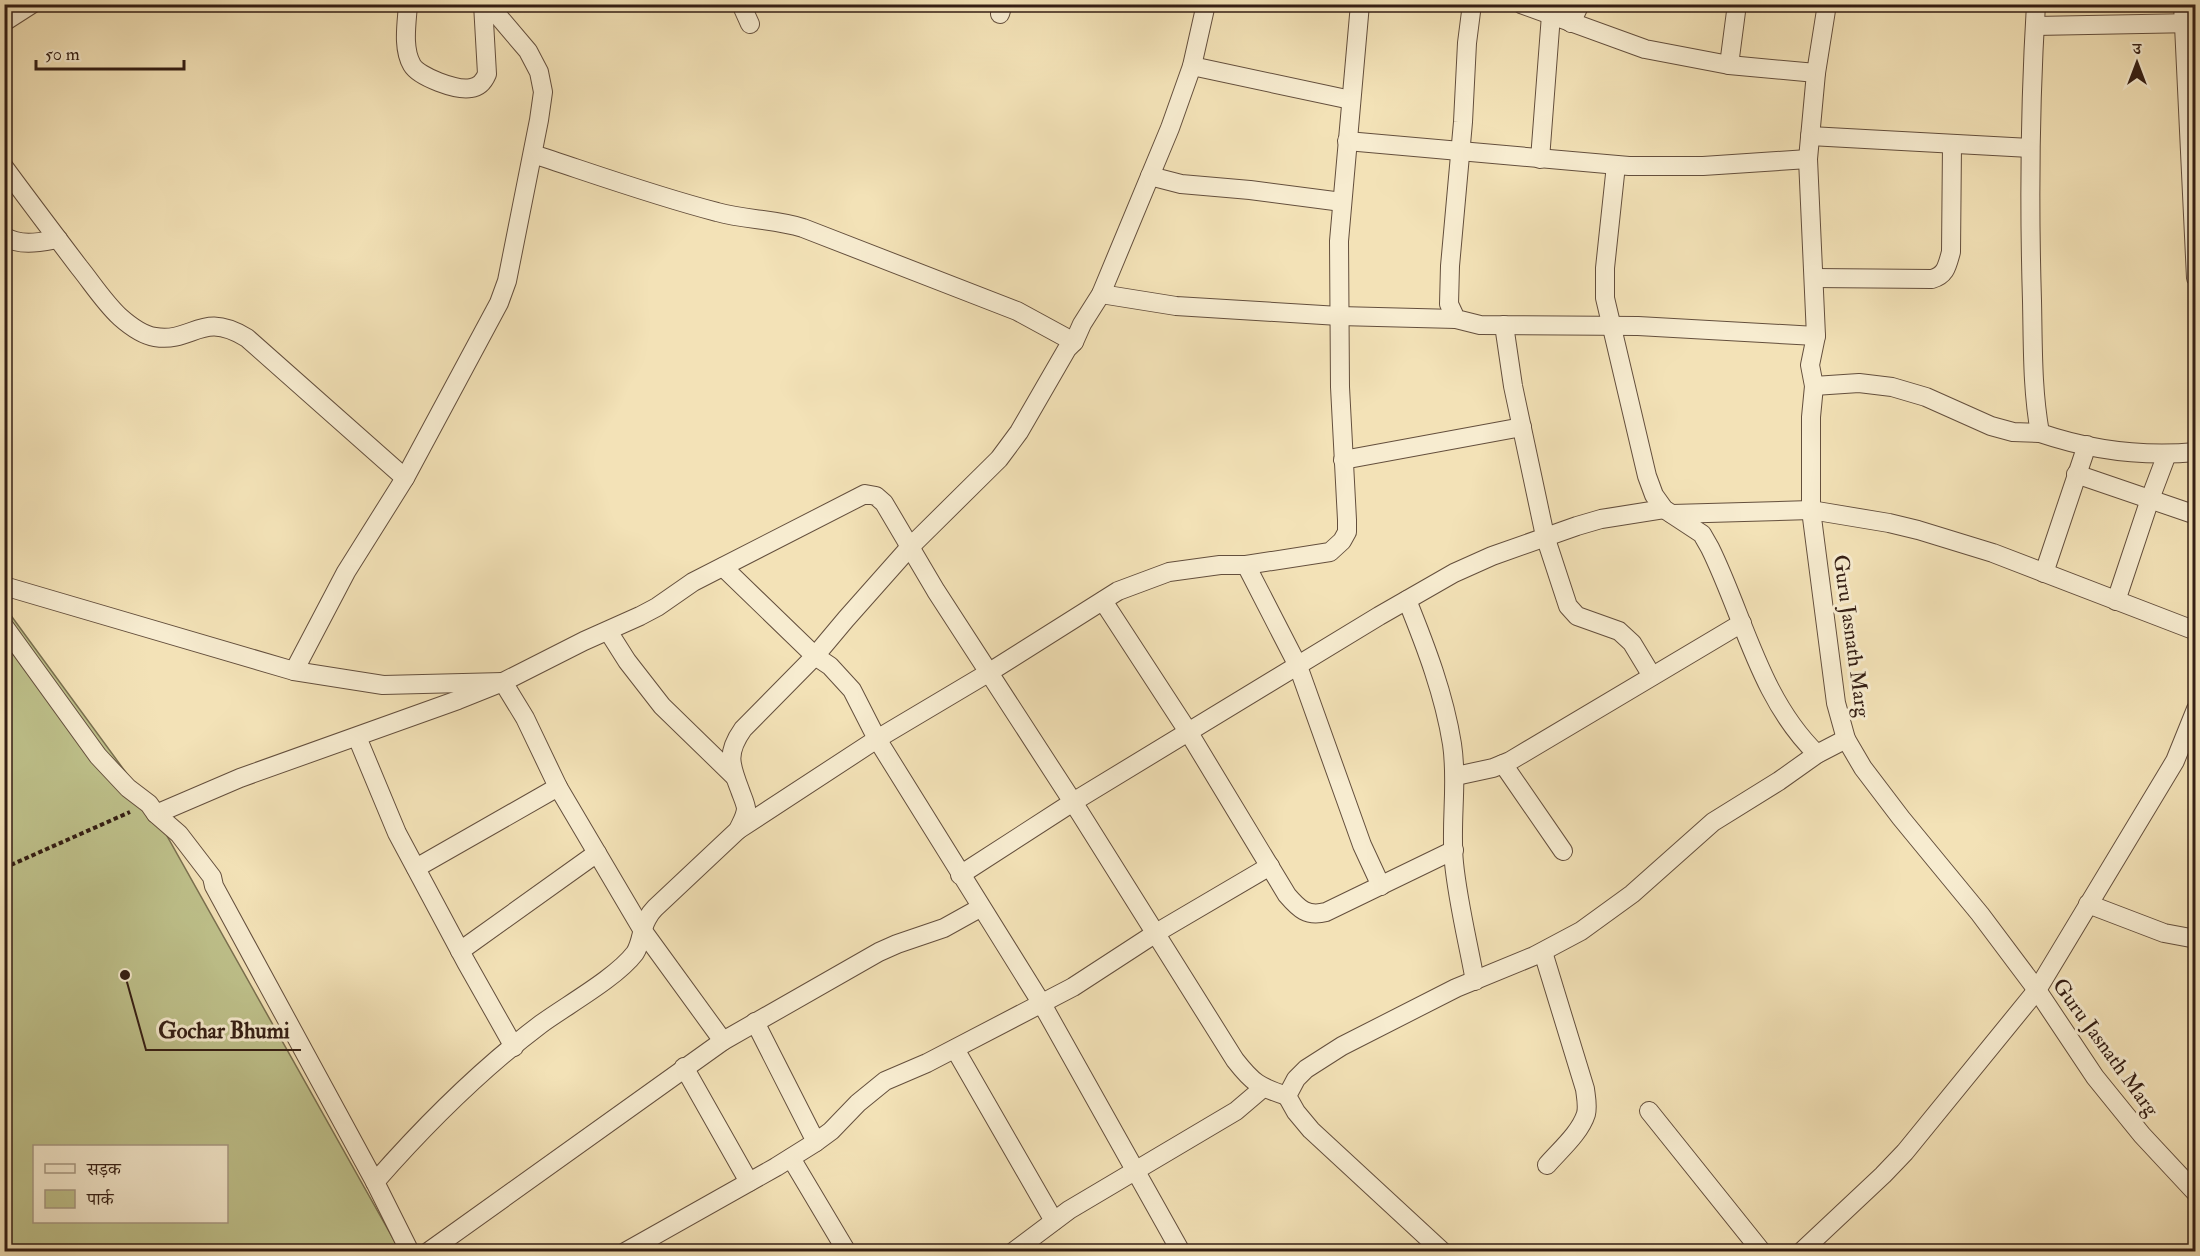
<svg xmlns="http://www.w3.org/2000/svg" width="2200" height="1256" font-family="'IM FELL Double Pica','Noto Serif Devanagari',serif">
	<rect width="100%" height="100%" fill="#f3e2b7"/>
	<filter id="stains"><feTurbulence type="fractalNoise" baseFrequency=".00333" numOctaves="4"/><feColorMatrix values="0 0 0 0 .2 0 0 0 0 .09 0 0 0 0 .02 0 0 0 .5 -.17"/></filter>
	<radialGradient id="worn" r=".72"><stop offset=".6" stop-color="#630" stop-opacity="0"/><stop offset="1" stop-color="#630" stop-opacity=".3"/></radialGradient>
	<path fill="#bfc28c" stroke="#7a7050" stroke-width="1.5" fill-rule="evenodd" d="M4 606 149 804 400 1251H5ZM34 1146H226V1222H34Z"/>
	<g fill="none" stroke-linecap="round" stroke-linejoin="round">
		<defs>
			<g id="minor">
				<path d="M408 4C407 22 402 48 412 65 419 77 457 91 471 88 480 87 484 81 487 74L483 4"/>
				<path d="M741 4 750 24"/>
				<path d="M1472 4 1467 43 1463 122 1450 266 1449 304 1456 319 1480 325 1638 326 1816 336"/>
				<path d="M1521 4 1645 49 1729 65 1816 73"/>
				<path d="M1827 4 1816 73 1808 159 1816 336 1810 365 1814 386 1811 417V510L1836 703 1846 739 1863 768 1901 818 1980 914 2037 990 2095 1077 2142 1135 2196 1193"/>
				<path d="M2036 4C2030 103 2029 202 2032 301 2033 345 2032 389 2040 433 2090 450 2142 457 2196 452"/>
				<path d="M2183 4 2196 278"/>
				<path d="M1000 14 1003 4"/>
				<path d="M4 22 32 4"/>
				<path d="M1571 23 1580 4"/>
				<path d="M2035 26 2195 23"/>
				<path d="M1729 65 1737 4"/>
				<path d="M1192 66 1351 100"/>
				<path d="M1810 136 2030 148"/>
				<path d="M1347 141 1629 166H1703L1808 159"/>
				<path d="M533 154C594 174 655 196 717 212 745 220 775 219 803 228L1017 311 1074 342"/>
				<path d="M1540 159 1551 15"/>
				<path d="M1616 165 1605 268V298L1647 476 1654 495 1664 509 1702 534 1710 548C1744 617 1760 699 1817 754"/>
				<path d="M4 167C29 201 54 234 79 267 92 283 104 302 120 317 129 325 142 335 155 337 194 343 201 310 247 338L405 478"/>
				<path d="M1150 176 1181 184 1250 190 1342 202"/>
				<path d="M4 236C20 247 41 242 58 239"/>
				<path d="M1814 278 1932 279C1946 275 1947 266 1951 252L1952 144"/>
				<path d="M1101 294 1176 306 1339 316 1456 319"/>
				<path d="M1504 325 1513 386 1545 536 1568 606 1577 616 1619 631 1632 643 1652 676"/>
				<path d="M1814 386 1859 383 1892 387 1926 397 1991 426 2013 432 2040 433"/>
				<path d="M1343 460 1522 427"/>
				<path d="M2076 474 2196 515"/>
				<path d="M1672 514 1811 510 1889 523 1918 530 1993 553 2196 631"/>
				<path d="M1246 565 1298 666 1362 845 1381 886"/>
				<path d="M723 567 815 656 830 666 852 690 877 739 1042 1004 1181 1252"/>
				<path d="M2044 573 2087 445"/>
				<path d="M4 586 294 671 383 685 503 682 525 718 558 787 643 931 723 1041"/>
				<path d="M1407 600C1426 647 1444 694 1452 744 1458 784 1450 823 1454 863 1458 903 1468 942 1475 981"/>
				<path d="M1103 601 1189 733 1287 895C1299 909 1307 917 1326 912L1454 850"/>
				<path d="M2116 601 2150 499 2167 454"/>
				<path d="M4 626 98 756 128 788 149 804 156 814 179 834 212 877 214 886 375 1182 410 1252"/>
				<path d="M608 631 627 661 662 706 734 776"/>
				<path d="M294 671 346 572 405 478 499 303 507 281 539 120 543 92 539 72 528 51 488 4"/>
				<path d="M357 737 397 833 466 962 514 1047"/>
				<path d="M1503 764 1563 851"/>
				<path d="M1456 776 1493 768 1510 761 1742 623"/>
				<path d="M156 814 240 778 458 700 503 682 584 641 640 616 657 607 693 582 865 494 876 496 884 503 936 591 1080 813 1235 1060C1253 1083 1259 1087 1287 1096"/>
				<path d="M738 830 877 739 988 673 1118 591 1169 572 1220 565H1246L1330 552 1342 541 1347 532V520L1340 387 1339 241 1360 4"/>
				<path d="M416 868 558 787"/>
				<path d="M960 875 1073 802 1379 616 1454 573 1492 556 1577 526 1601 519 1664 509"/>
				<path d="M2088 904 2164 933 2196 939"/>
				<path d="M460 951 597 853"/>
				<path d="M1543 952 1585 1089C1586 1097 1588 1106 1586 1114 1580 1133 1560 1150 1547 1165"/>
				<path d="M755 1022 816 1142"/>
				<path d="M955 1049 1054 1221"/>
				<path d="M684 1067 749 1182"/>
				<path d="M1649 1111 1762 1252"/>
				<path d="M791 1158 847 1252"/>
				<path d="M375 1182C425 1125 480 1070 541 1024 567 1005 616 978 635 953 642 942 641 929 647 919 649 915 652 911 655 908L738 830C741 823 746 816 746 808 745 802 742 796 740 790 730 764 726 753 743 729L815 656 846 619 909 548 999 459 1019 432 1067 349 1074 342 1082 324 1101 294 1170 128 1192 66 1206 4"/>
				<path d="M428 1252 723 1041 879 952 897 944 944 928 980 908"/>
				<path d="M625 1252 776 1167 816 1142 831 1131 858 1103 885 1081 927 1063 1073 987 1156 933 1270 866"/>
				<path d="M1013 1252 1069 1210 1236 1111 1263 1088"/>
				<path d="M1443 1252 1311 1130 1296 1112 1287 1096 1296 1079 1306 1069 1342 1046 1456 988 1534 956 1581 931 1632 894 1713 822 1779 781 1817 754 1846 739"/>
				<path d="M1801 1252 1883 1175 1905 1152 2037 990 2175 761 2196 709"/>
			</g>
		</defs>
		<use href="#minor" stroke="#644f3d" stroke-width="20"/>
		<path stroke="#341e14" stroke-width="4" stroke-dasharray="4.5 3" stroke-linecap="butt" d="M4 868 130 812"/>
		<use href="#minor" stroke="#f7ecd0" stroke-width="18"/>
	</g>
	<g text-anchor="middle" stroke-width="6" stroke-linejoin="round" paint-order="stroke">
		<g font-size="21" fill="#341e14" stroke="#f7ecd0">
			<text transform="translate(1852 636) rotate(82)" y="7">Guru Jasnath Marg</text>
			<text transform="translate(2106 1047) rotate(54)" y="7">Guru Jasnath Marg</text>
		</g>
	</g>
	<path fill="none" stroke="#341e14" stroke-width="2" d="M125 975L146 1050H301"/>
	<circle fill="#341e14" stroke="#f7ecd0" stroke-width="2" cx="125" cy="975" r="6"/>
	<g font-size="22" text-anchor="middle" font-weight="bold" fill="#341e14" stroke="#f7ecd0" stroke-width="6" stroke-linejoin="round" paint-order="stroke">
		<text x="224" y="1038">Gochar Bhumi</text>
	</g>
	<rect width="2200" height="1256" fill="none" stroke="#f3e2b7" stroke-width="24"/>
	<rect x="6" y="6" width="2188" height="1244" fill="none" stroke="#341e14" stroke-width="3"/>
	<rect x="12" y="12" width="2176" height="1232" fill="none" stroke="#341e14" stroke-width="1.5"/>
	<rect x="33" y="1145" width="195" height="78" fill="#f7ecd0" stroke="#a99a85" stroke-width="1.5"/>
	<rect x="45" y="1164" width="30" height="9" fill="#f7ecd0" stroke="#a99a85" stroke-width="1.5"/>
	<text x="87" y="1175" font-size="18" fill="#341e14">सड़क</text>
	<rect x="45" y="1190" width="30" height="18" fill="#bfc28c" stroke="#a99a85" stroke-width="1.5"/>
	<text x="87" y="1205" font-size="18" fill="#341e14">पार्क</text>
	<g transform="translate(2137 63)" stroke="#f7ecd0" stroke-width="4.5" paint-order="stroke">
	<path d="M0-4.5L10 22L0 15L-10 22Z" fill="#341e14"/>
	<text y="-9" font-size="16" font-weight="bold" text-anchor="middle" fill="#341e14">उ</text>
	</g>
	<path d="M36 60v9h148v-9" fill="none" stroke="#341e14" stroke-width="3"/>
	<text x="45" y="60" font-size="18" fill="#341e14" stroke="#f7ecd0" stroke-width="4.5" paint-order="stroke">50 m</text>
	<rect width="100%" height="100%" filter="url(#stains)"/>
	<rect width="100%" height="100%" fill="url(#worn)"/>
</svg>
